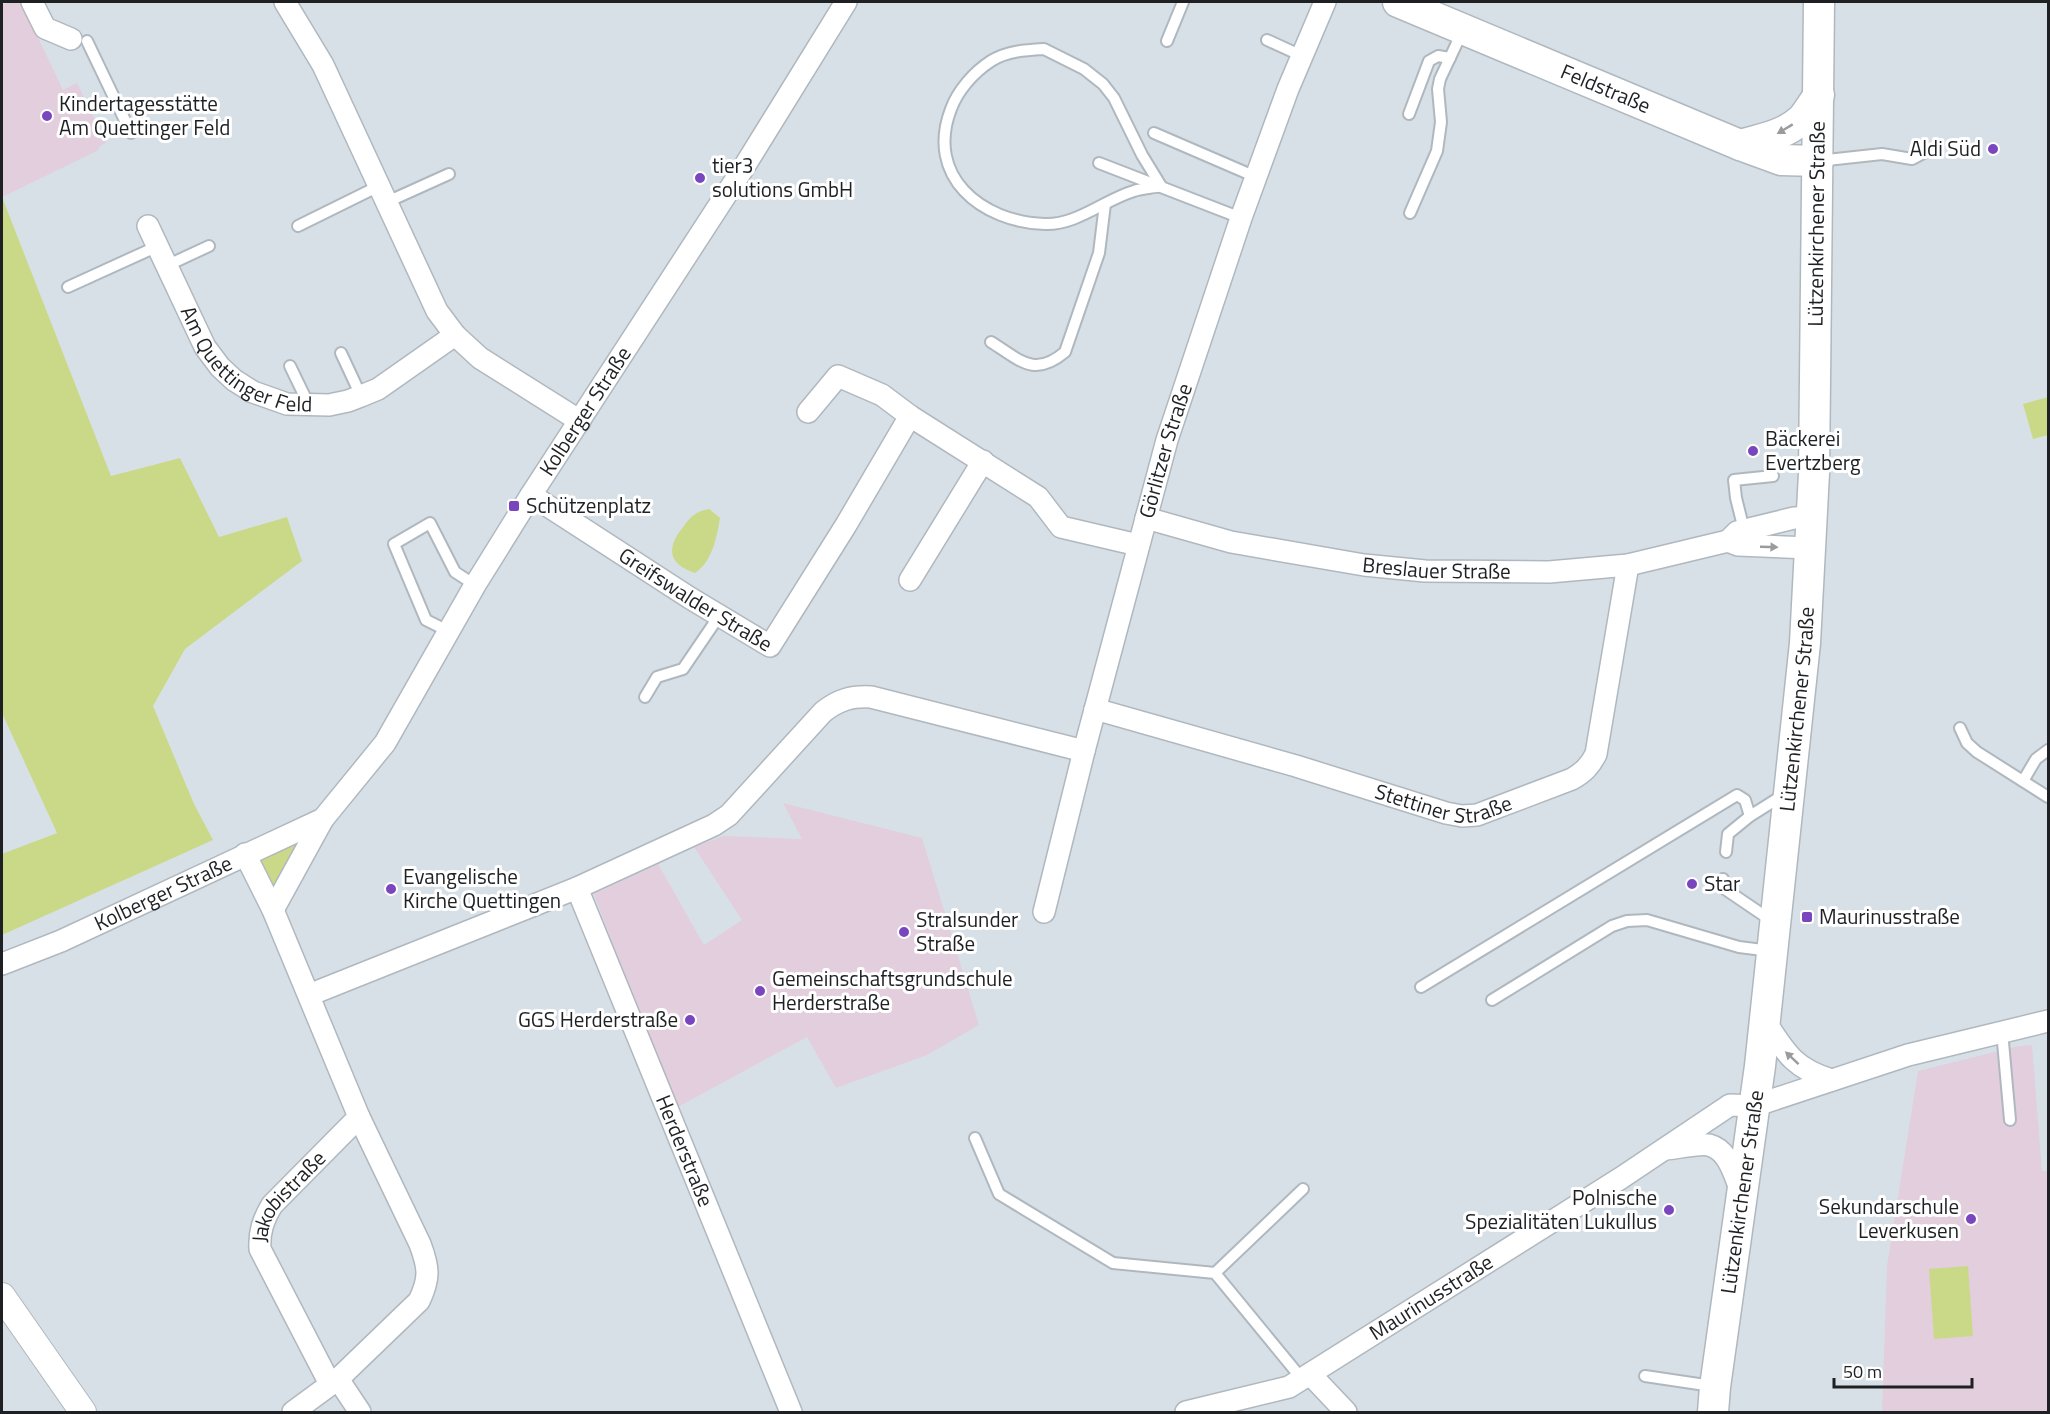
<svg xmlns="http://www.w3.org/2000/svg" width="2050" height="1414" font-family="'Titillium Web',sans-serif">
	<rect width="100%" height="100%" fill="#d8e0e7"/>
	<g fill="#e2cedd">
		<path d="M10 2H21L63 90 77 83 106 143 101 145 97 151 2 197V5Z"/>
		<path d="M783 803 922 838 979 1025 927 1055 836 1088 807 1037 674 1109 594 894 658 864 704 945 742 920 694 847 724 836 802 839Z"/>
		<path d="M2032 1045 2042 1171H2048V1412H1882L1887 1266 1918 1071 2019 1046Z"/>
	</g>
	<g fill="#cad987">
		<path d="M2 197 111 476 180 458 219 537 287 517 302 561 185 649 153 706 194 804 213 840 2 935V854L57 833 2 713Z"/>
		<path d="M2048 397V435L2033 439 2023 404Z"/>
		<path d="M709 509 720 518C717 537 712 562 695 573 668 564 666 548 683 527 690 517 696 511 709 509Z"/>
		<path d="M301 840 275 886H272L258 860Z"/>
		<path d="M1968 1266 1973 1336 1934 1339 1929 1269Z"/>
	</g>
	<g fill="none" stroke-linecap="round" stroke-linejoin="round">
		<defs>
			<g id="service">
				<path d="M1267 40 1302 56"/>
				<path d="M87 41 131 133"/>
				<path d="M1167 41 1183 2"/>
				<path d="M1044 49 1084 69 1103 84 1114 98 1142 155 1161 186C1152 188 1142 188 1134 191 1104 200 1077 225 1045 224 981 222 925 176 951 109 958 90 974 72 991 61 1007 51 1026 50 1044 49Z"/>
				<path d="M1409 114 1429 61 1438 56 1450 58"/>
				<path d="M1154 133 1256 177"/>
				<path d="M1818 161 1882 154 1912 159 1929 150"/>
				<path d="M1099 163 1241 218"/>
				<path d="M387 202 449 174"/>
				<path d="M1410 213 1437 151 1441 122 1438 89 1440 79 1463 30"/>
				<path d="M298 226 379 186"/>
				<path d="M166 266 209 246"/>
				<path d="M68 287 158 246"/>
				<path d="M991 342C1020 360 1034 378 1065 352L1099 253 1105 204"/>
				<path d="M341 353 361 396"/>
				<path d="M290 366 306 399 307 406"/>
				<path d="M1744 530 1736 498 1734 480 1773 476"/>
				<path d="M448 631 426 620 394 544 430 523 455 572 475 585"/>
				<path d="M645 697 657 677 683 669 719 616"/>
				<path d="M1960 728 1967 743 1977 752 2048 797"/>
				<path d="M2023 781 2036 759 2048 750"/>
				<path d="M1726 852 1728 834 1750 816 1785 794"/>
				<path d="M1723 879 1722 887 1772 921"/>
				<path d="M1421 987 1737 795 1745 800 1750 816"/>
				<path d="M1492 1000 1612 926 1627 921 1647 920 1739 947 1771 951"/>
				<path d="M2002 1031 2010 1120"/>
				<path d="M975 1138 999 1194 1113 1263 1215 1273 1302 1379"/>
				<path d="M1215 1273 1303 1189"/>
				<path d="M1645 1376 1712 1386"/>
			</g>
			<g id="minor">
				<path d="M32 2 45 28 71 39"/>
				<path d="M285 2 323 65 437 311 455 335 480 358 580 421"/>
				<path id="s1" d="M148 226 205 347 220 367 234 380 253 392 287 404 329 405 348 401 361 396 378 389 455 335"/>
				<path d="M808 412 838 376 882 395 910 416"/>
				<path id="s2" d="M531 495 690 598 770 646 846 525 910 416 1038 497 1061 527 1138 545"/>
				<path id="s3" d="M1146 518 1231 542 1364 565 1425 571 1549 572 1628 565 1728 541 1738 545 1810 548"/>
				<path d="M1728 541 1737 532 1794 518 1812 517"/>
				<path d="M910 580 983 461"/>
				<path id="s4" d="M1095 709 1296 766 1446 813 1462 816 1477 815 1572 779C1584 772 1590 766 1596 754L1628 565"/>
				<path d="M245 854 273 910 359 1117 420 1244C429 1268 430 1278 419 1301L338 1379 293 1412"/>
				<path id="s5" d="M577 888 791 1412"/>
				<path d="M273 910 323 819"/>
				<path id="s6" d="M1044 912 1084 751 1167 440 1241 218 1288 89 1325 2"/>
				<path id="s7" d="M2 964 61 941 323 819 385 743 475 585 531 495 744 167 846 2"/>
				<path d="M309 995 577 888 714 825 729 815 823 712C838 700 851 696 871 697L1084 751"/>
				<path d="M1765 1021C1785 1052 1794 1069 1832 1080"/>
				<path d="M1666 1149C1677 1148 1700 1143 1709 1145 1729 1150 1734 1175 1741 1191"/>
				<path d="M1310 1374 1346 1412"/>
				<path d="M338 1379 360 1412"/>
				<path id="s8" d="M330 1384 260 1249C259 1232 263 1220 272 1205L359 1117"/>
				<path id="s9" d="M1186 1412 1289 1387 1621 1178 1730 1105 1754 1106 1908 1055 2048 1021"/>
			</g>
			<path id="tertiary" d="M2 1296 83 1412"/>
			<g id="secondary">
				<path id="s10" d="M1398 2 1740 145 1781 160 1818 161"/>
				<path d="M1740 145C1762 139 1785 135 1802 119 1808 112 1813 103 1819 95"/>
				<path id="s11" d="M1713 1412 1715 1387 1760 1066 1805 643 1814 473 1819 2"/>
			</g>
		</defs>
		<use href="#service" stroke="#b0b8bf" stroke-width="14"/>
		<use href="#minor" stroke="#b0b8bf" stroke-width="24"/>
		<use href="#tertiary" stroke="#b0b8bf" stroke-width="28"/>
		<use href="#secondary" stroke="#b0b8bf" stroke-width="33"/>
		<use href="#service" stroke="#fff" stroke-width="10"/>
		<use href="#minor" stroke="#fff" stroke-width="21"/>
		<use href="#tertiary" stroke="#fff" stroke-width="26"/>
		<use href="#secondary" stroke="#fff" stroke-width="30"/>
	</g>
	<defs><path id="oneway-solid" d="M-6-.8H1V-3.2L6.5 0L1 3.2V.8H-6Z" transform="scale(1.5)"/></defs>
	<g fill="#9a9b9c">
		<use href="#oneway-solid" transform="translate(1785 129) rotate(149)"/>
		<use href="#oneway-solid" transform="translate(1769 547) rotate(2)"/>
		<use href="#oneway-solid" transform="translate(1792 1058) rotate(-137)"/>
	</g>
	<g fill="#7946bd" stroke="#fff" stroke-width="2">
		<circle cx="47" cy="116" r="6"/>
		<circle cx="1993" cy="149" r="6"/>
		<circle cx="700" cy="178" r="6"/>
		<circle cx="1753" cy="451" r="6"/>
		<rect x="508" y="500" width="12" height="12" rx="3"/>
		<circle cx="1692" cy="884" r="6"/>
		<circle cx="391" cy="889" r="6"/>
		<rect x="1801" y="911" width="12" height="12" rx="3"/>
		<circle cx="904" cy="932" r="6"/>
		<circle cx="760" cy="991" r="6"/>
		<circle cx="690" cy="1020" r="6"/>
		<circle cx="1669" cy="1210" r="6"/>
		<circle cx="1971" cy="1219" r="6"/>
	</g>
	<g text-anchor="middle" stroke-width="6" stroke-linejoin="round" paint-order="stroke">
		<g font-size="21" fill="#1e2023" stroke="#fff">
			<text dy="7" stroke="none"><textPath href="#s10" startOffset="225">Feldstraße</textPath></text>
			<text dy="7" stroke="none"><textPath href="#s11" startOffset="1194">Lützenkirchener Straße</textPath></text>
			<text dy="7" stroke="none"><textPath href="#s1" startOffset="176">Am Quettinger Feld</textPath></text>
			<text dy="7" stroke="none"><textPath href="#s7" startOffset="838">Kolberger Straße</textPath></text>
			<text dy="7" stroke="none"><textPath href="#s6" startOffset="477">Görlitzer Straße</textPath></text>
			<text dy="7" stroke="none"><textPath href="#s3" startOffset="296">Breslauer Straße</textPath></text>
			<text dy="7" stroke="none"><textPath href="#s2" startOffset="195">Greifswalder Straße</textPath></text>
			<text dy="7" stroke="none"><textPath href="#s11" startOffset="708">Lützenkirchener Straße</textPath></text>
			<text dy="7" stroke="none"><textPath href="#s4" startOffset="363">Stettiner Straße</textPath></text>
			<text dy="7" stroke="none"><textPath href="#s7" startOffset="176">Kolberger Straße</textPath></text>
			<text dy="7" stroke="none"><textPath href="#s5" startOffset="284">Herderstraße</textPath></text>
			<text dy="7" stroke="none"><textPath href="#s11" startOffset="222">Lützenkirchener Straße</textPath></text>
			<text dy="7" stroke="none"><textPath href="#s8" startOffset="214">Jakobistraße</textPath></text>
			<text dy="7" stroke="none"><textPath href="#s9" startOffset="274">Maurinusstraße</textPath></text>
		</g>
		<g font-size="21" fill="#1e2023" stroke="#fff" text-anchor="start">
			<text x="59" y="111">Kindertagesstätte<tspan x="59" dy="24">Am Quettinger Feld</tspan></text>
			<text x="1981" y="156" text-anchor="end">Aldi Süd</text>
			<text x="712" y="173">tier3<tspan x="712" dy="24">solutions GmbH</tspan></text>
			<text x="1765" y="446">Bäckerei<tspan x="1765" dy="24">Evertzberg</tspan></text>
			<text x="526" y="513">Schützenplatz</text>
			<text x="403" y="884">Evangelische<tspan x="403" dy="24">Kirche Quettingen</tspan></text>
			<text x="1704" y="891">Star</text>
			<text x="1819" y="924">Maurinusstraße</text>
			<text x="916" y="927">Stralsunder<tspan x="916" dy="24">Straße</tspan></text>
			<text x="772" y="986">Gemeinschaftsgrundschule<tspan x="772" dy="24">Herderstraße</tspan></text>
			<text x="678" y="1027" text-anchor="end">GGS Herderstraße</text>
			<text x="1657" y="1205" text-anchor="end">Polnische<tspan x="1657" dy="24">Spezialitäten Lukullus</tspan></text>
			<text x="1959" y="1214" text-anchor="end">Sekundarschule<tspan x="1959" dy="24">Leverkusen</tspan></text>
		</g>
	</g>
	<rect width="2050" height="1414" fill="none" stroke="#1e2023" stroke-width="6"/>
	<path d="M1834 1378v9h138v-9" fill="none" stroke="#1e2023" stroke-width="3"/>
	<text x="1843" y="1378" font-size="18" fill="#1e2023" stroke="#ffffff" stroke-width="4.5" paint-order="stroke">50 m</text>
</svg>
